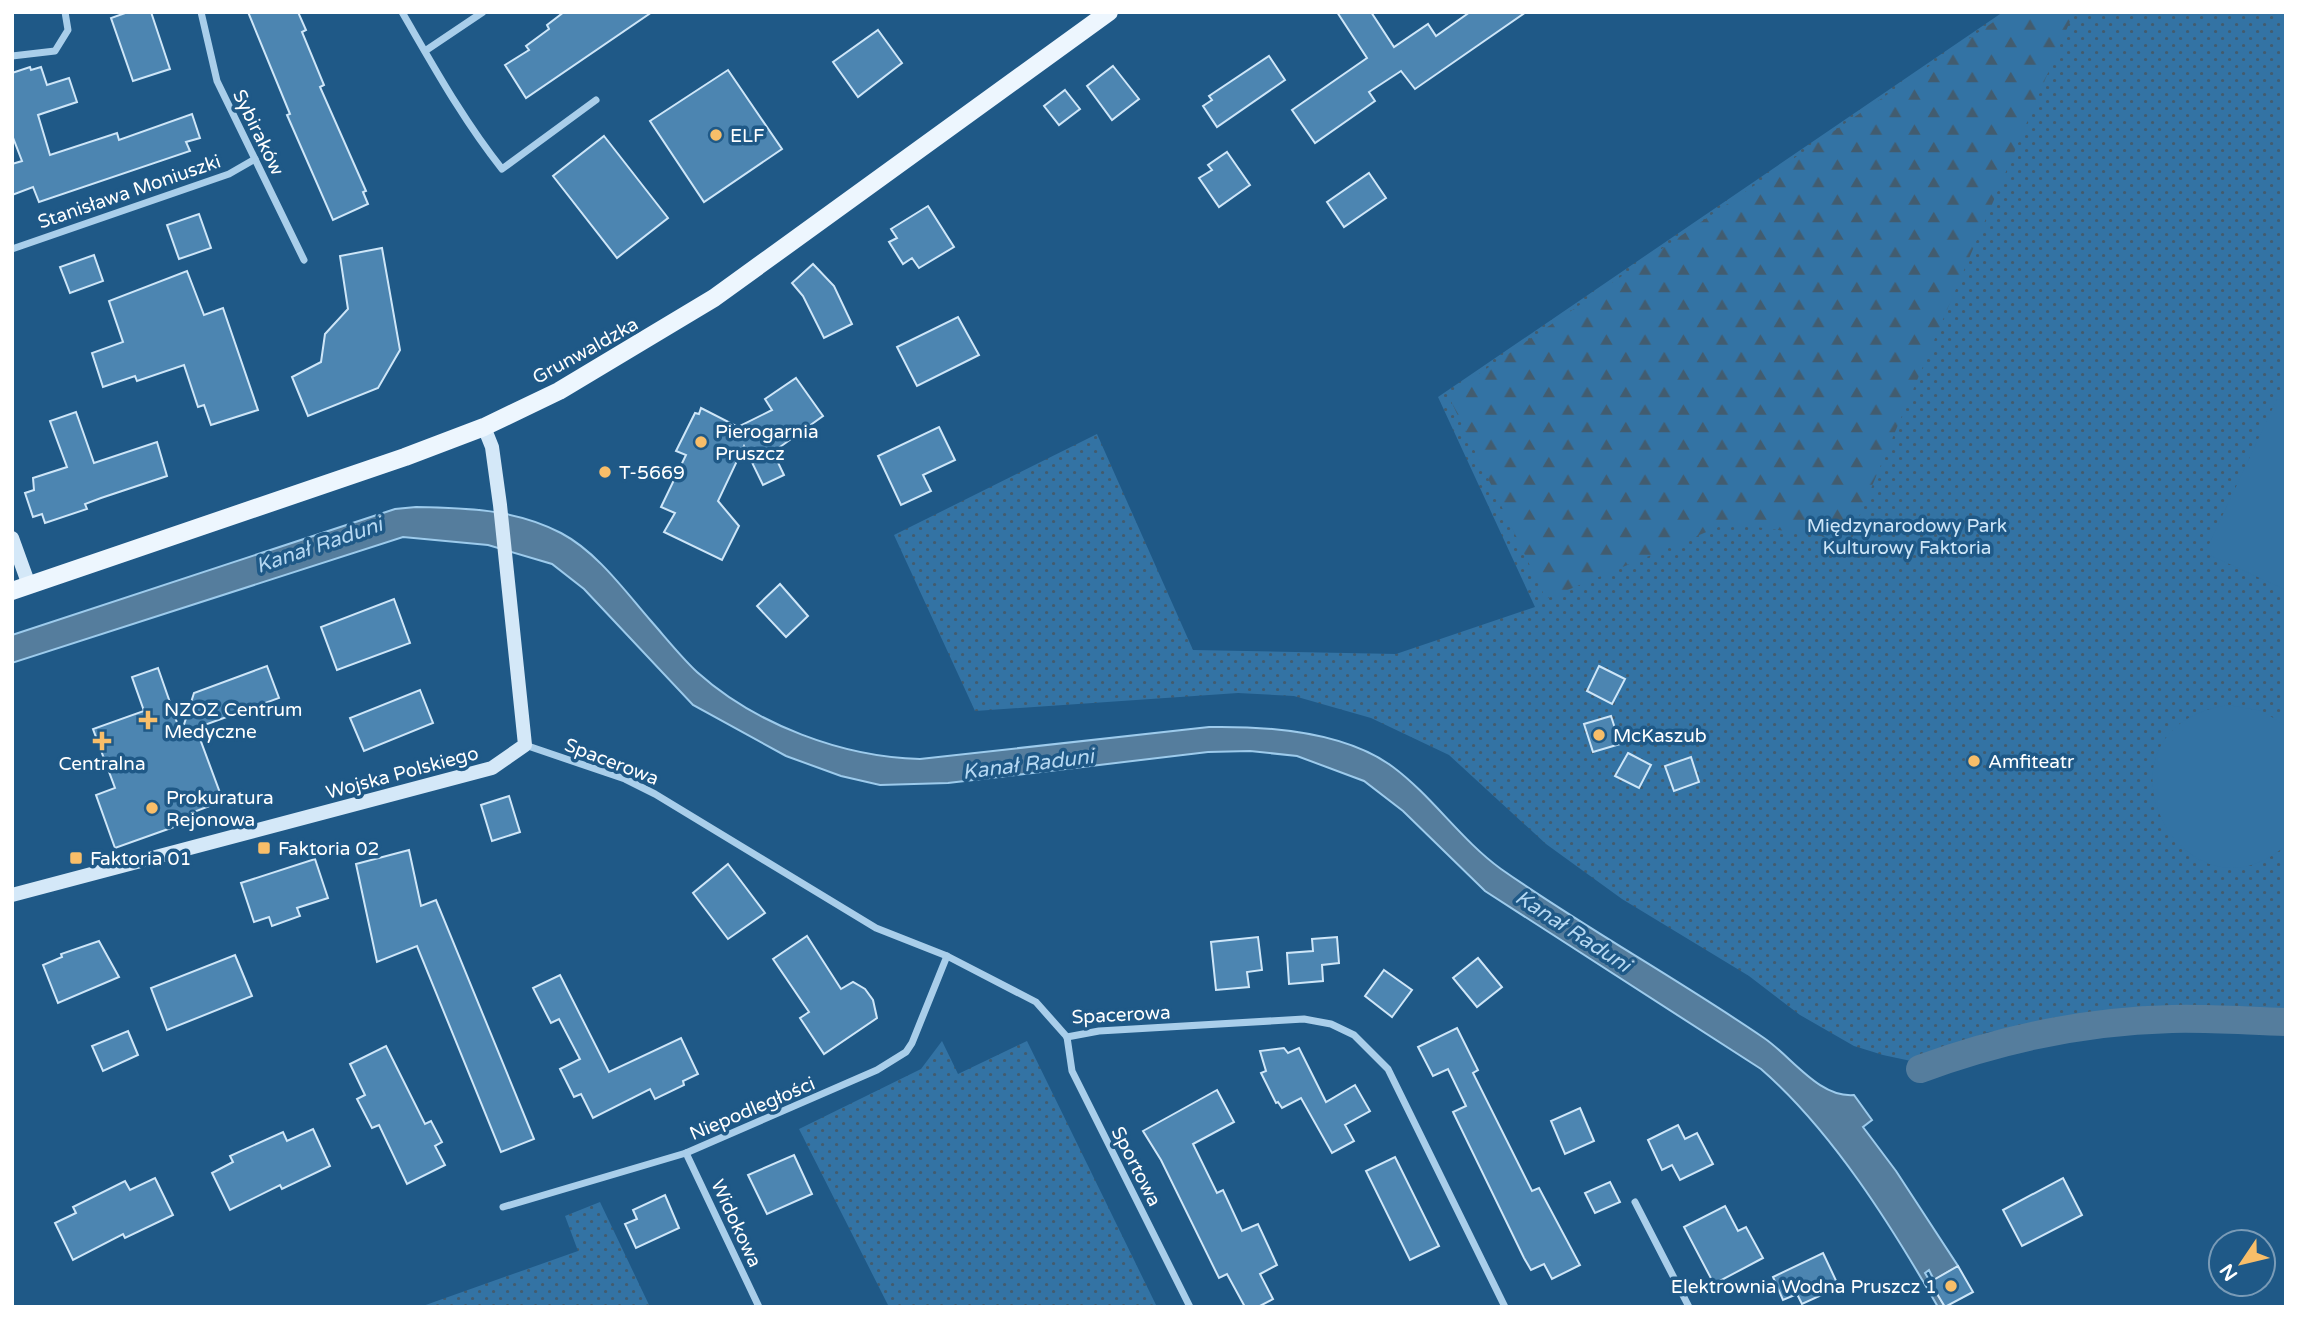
<svg xmlns="http://www.w3.org/2000/svg" width="2298" height="1319" font-family="'Varela Round',sans-serif">
	<defs>
		<pattern id="green-dots" width="8" height="8" patternUnits="userSpaceOnUse" patternTransform="scale(1.75)"><rect width="8" height="8" fill="#3373a4"/><path d="M2 2h.1M6 6h.1" fill="none" stroke="#425c6f" stroke-width="1.8" stroke-linecap="round"/></pattern>
		<pattern id="forest-firs" width="22" height="20" patternUnits="userSpaceOnUse" patternTransform="scale(1.75)"><rect width="22" height="20" fill="#3373a4"/><path d="M5 1l3.5 6h-7zM16 11l3.5 6h-7z" fill="#425c6f"/></pattern>
	</defs>
	<rect width="100%" height="100%" fill="#1f5987"/>
	<g fill="url(#green-dots)">
		<path d="M2003 12H2286V1017L2172 1014 1988 1032 1911 1061 1883 1055 1854 1046 1800 1015 1749 976 1622 899 1546 844 1449 755 1371 718 1294 696 1238 693 975 711 894 535 1097 434 1193 650 1396 654 1535 607 1438 397Z"/>
		<path d="M942 1041 958 1074 1027 1041 1157 1307H889L799 1129 921 1069Z"/>
		<path d="M600 1202 650 1307H420L578 1251 565 1216Z"/>
	</g>
	<path fill="url(#forest-firs)" d="M2008 12H2074L1849 540 1728 523 1546 599 1448 395Z"/>
	<g fill="#3373a4">
		<path d="M2277 399 2286 403V590L2205 553Z"/>
		<path d="M2228 705 2262 711 2286 726V845C2182 936 2077 729 2228 705Z"/>
	</g>
	<path fill="#557d9d" stroke="#9dcbec" stroke-width="2" d="M416 507C466 508 516 509 561 533 597 552 625 591 651 621 666 638 681 657 697 672 756 725 843 757 920 759L1209 727C1268 726 1344 731 1393 767 1432 796 1461 840 1501 869 1585 928 1678 979 1764 1038 1792 1057 1819 1098 1854 1095L1872 1120 1863 1127 1896 1171 1958 1266 1934 1280 1929 1270 1925 1273 1945 1307H1938C1891 1225 1832 1131 1761 1069L1485 891 1403 811 1364 781 1297 756 1250 751 1208 752 948 783 880 785 841 776 786 756 693 705 584 589 552 564 488 545 403 537 12 663V635L395 509Z"/>
	<g fill="none" stroke-linecap="round" stroke-linejoin="round">
		<path stroke="#557d9d" stroke-width="28" d="M1920 1069C2001 1039 2086 1021 2172 1019 2210 1018 2248 1021 2286 1022"/>
	</g>
	<g fill="#4c85b1" stroke="#cee6f8" stroke-width="2">
		<path d="M128 12H151L170 69 133 81 111 18Z"/>
		<path d="M248 12H298L306 30 302 32 324 85 320 87 366 191 363 192 368 204 333 220 287 115 290 114Z"/>
		<path d="M564 12H652L526 98 505 65 529 50 526 46 549 29 547 25Z"/>
		<path d="M1337 12H1371L1394 47 1428 24 1436 36 1470 12H1526L1415 89 1401 71 1369 92 1375 101 1315 143 1292 110 1367 58Z"/>
		<path d="M878 30 902 63 858 97 833 62Z"/>
		<path d="M1269 56 1285 80 1217 127 1203 106 1212 100 1209 96Z"/>
		<path d="M1113 66 1139 99 1112 120 1087 86Z"/>
		<path d="M30 67 31 70 41 67 47 85 69 78 77 102 38 115 50 155 117 133 119 140 192 114 200 138 186 142 190 151 39 202 33 187 12 195V164L22 161 12 135V73Z"/>
		<path d="M728 70 782 149 704 202 650 121Z"/>
		<path d="M1065 90 1080 109 1059 125 1044 106Z"/>
		<path d="M604 136 668 218 617 258 553 176Z"/>
		<path d="M1227 152 1250 185 1219 207 1199 178 1212 170 1208 165Z"/>
		<path d="M1369 173 1386 198 1344 227 1327 202Z"/>
		<path d="M928 206 954 247 919 268 912 258 903 264 889 242 897 238 891 229Z"/>
		<path d="M199 214 211 248 179 259 167 225Z"/>
		<path d="M382 248 400 350 378 388 308 416 292 377 321 362 325 334 348 309 340 256Z"/>
		<path d="M94 255 103 281 70 293 60 267Z"/>
		<path d="M813 264 834 286 852 324 824 338 803 296 792 283Z"/>
		<path d="M187 271 204 315 223 308 258 410 211 425 204 405 198 407 184 365 137 381 135 376 103 387 92 353 123 342 109 301Z"/>
		<path d="M958 317 979 355 917 386 897 347Z"/>
		<path d="M796 378 823 416 773 452 784 475 763 485 744 446 718 501 739 526 722 560 664 532 675 513 661 507 686 455 676 451 695 413 699 414 701 408 738 427 772 410 765 399Z"/>
		<path d="M76 412 94 463 157 442 167 476 101 498 85 504 87 509 45 523 42 514 33 517 25 493 34 490 33 478 67 467 50 421Z"/>
		<path d="M939 427 955 460 923 475 931 491 901 505 878 456Z"/>
		<path d="M780 584 808 616 786 637 757 606Z"/>
		<path d="M394 599 410 643 337 670 321 627Z"/>
		<path d="M267 666 279 698 196 728 223 801 183 816 185 823 115 848 96 795 115 788 93 729 144 711 132 677 158 668 181 734 194 693Z"/>
		<path d="M1599 666 1625 679 1612 704 1587 691Z"/>
		<path d="M420 690 433 723 364 751 350 718Z"/>
		<path d="M1611 716 1620 744 1593 752 1584 724Z"/>
		<path d="M1628 753 1651 765 1639 788 1615 776Z"/>
		<path d="M1691 757 1699 782 1674 791 1665 766Z"/>
		<path d="M509 796 520 832 492 841 481 805Z"/>
		<path d="M409 850 421 906 436 900 534 1139 501 1152 417 946 377 962 356 864Z"/>
		<path d="M315 859 328 898 297 908 300 916 272 926 269 917 254 922 241 883Z"/>
		<path d="M728 864 765 913 728 939 693 893Z"/>
		<path d="M807 936 841 989 853 982 865 989 873 1000 877 1018 824 1054 800 1018 809 1012 773 959Z"/>
		<path d="M1258 937 1262 970 1247 972 1249 987 1216 990 1211 942Z"/>
		<path d="M1337 937 1339 963 1322 965 1323 981 1289 984 1287 953 1313 951 1312 939Z"/>
		<path d="M99 941 119 977 58 1003 43 965 62 957 61 954Z"/>
		<path d="M235 955 252 996 167 1030 151 988Z"/>
		<path d="M1478 958 1502 987 1477 1007 1453 978Z"/>
		<path d="M1384 970 1412 990 1392 1017 1365 996Z"/>
		<path d="M560 975 609 1072 681 1038 698 1074 683 1081 684 1085 655 1099 650 1089 593 1118 581 1094 574 1097 560 1069 580 1059 559 1019 551 1023 533 988Z"/>
		<path d="M1457 1028 1478 1070 1473 1073 1532 1191 1539 1188 1580 1265 1552 1279 1544 1264 1531 1270 1524 1258 1453 1112 1466 1106 1448 1069 1433 1076 1418 1047Z"/>
		<path d="M128 1031 138 1055 103 1071 92 1046Z"/>
		<path d="M386 1046 425 1124 431 1121 442 1142 435 1146 445 1165 407 1184 379 1125 372 1128 357 1099 365 1095 350 1064Z"/>
		<path d="M1284 1048 1288 1053 1299 1048 1326 1102 1355 1085 1370 1111 1345 1125 1354 1141 1332 1153 1301 1098 1282 1108 1278 1102 1276 1103 1261 1073 1266 1071 1260 1051Z"/>
		<path d="M1217 1090 1234 1122 1193 1144 1217 1193 1223 1190 1242 1231 1258 1224 1277 1265 1260 1274 1273 1299 1258 1307H1245L1227 1274 1219 1278 1161 1160 1143 1131Z"/>
		<path d="M1580 1108 1594 1141 1565 1154 1551 1121Z"/>
		<path d="M1678 1125 1685 1139 1697 1133 1713 1164 1680 1180 1672 1165 1662 1170 1648 1140Z"/>
		<path d="M313 1129 330 1166 282 1189 280 1185 230 1210 212 1173 233 1162 230 1156 283 1132 287 1141Z"/>
		<path d="M794 1155 812 1194 767 1214 748 1175Z"/>
		<path d="M1395 1157 1439 1246 1410 1260 1366 1171Z"/>
		<path d="M155 1178 173 1215 125 1238 123 1234 73 1260 55 1223 76 1213 73 1207 125 1181 130 1190Z"/>
		<path d="M2063 1178 2082 1215 2022 1246 2003 1210Z"/>
		<path d="M1610 1182 1620 1202 1595 1213 1585 1193Z"/>
		<path d="M665 1195 679 1228 636 1248 625 1224 637 1219 633 1210Z"/>
		<path d="M1725 1206 1738 1231 1746 1227 1763 1258 1714 1284 1684 1227Z"/>
		<path d="M1823 1253 1839 1287 1802 1304 1797 1294 1783 1300 1773 1277Z"/>
		<path d="M1958 1266 1973 1292 1945 1307 1930 1282Z"/>
	</g>
	<g fill="none" stroke-linecap="round" stroke-linejoin="round">
		<g stroke="#a9ceea" stroke-width="7">
			<path d="M201 12 217 81 304 260"/>
			<path d="M402 12C434 67 463 120 502 169L596 100"/>
			<path d="M425 51 483 12"/>
			<path d="M12 56 55 51 68 30 65 12"/>
			<path d="M12 249 229 174 255 159"/>
			<path d="M525 745 625 779 655 794 876 928 947 956 1036 1002 1067 1037"/>
			<path d="M1067 1037 1099 1031 1304 1019 1331 1024 1354 1035 1388 1069 1505 1307"/>
			<path d="M1067 1037 1072 1071 1190 1307"/>
			<path d="M686 1153 759 1307"/>
			<path d="M1635 1202 1689 1307"/>
			<path d="M503 1207 686 1153 877 1070 906 1052 912 1043 947 956"/>
		</g>
		<g stroke="#d4e8f8" stroke-width="14">
			<path d="M12 538 29 585"/>
			<path d="M12 895 492 768 525 745 500 505 492 447 484 427"/>
		</g>
		<path stroke="#edf6fe" stroke-width="18" d="M12 591 405 457 484 427 559 391 714 298 1109 12"/>
	</g>
	<g fill="#f8be69" stroke="#1f5987" stroke-width="2.5">
		<circle cx="716" cy="135" r="7"/>
		<circle cx="701" cy="442" r="7"/>
		<circle cx="605" cy="472" r="7"/>
		<path d="M144.5 709.5h7v7h7v7h-7v7h-7v-7h-7v-7h7z"/>
		<circle cx="1599" cy="735" r="7"/>
		<path d="M98.5 730.5h7v7h7v7h-7v7h-7v-7h-7v-7h7z"/>
		<circle cx="1974" cy="761" r="7"/>
		<circle cx="152" cy="808" r="7"/>
		<rect x="257" y="841" width="14" height="14" rx="3.5"/>
		<rect x="69" y="851" width="14" height="14" rx="3.5"/>
		<circle cx="1951" cy="1286" r="7"/>
	</g>
	<g text-anchor="middle" stroke-width="7" stroke-linejoin="round" paint-order="stroke">
		<g font-size="19" fill="#fff" stroke="#1f5987">
			<text transform="translate(259 132) rotate(64)" y="7">Sybiraków</text>
			<text transform="translate(129 191) rotate(-19)" y="7">Stanisława Moniuszki</text>
			<text transform="translate(585 350) rotate(-29)" y="7">Grunwaldzka</text>
			<text transform="translate(612 761) rotate(21)" y="7">Spacerowa</text>
			<text transform="translate(402 772) rotate(-15)" y="7">Wojska Polskiego</text>
			<text transform="translate(1121 1014) rotate(-3)" y="7">Spacerowa</text>
			<text transform="translate(752 1108) rotate(-23)" y="7">Niepodległości</text>
			<text transform="translate(1137 1166) rotate(63)" y="7">Sportowa</text>
			<text transform="translate(737 1223) rotate(65)" y="7">Widokowa</text>
		</g>
		<g font-size="19" fill="#fff" stroke="#1f5987" text-anchor="start">
			<text x="730" y="142">ELF</text>
			<text x="715" y="438">Pierogarnia<tspan x="715" dy="22">Pruszcz</tspan></text>
			<text x="619" y="479">T-5669</text>
			<text x="164" y="716">NZOZ Centrum<tspan x="164" dy="22">Medyczne</tspan></text>
			<text x="1613" y="742">McKaszub</text>
			<text x="1988" y="768">Amfiteatr</text>
			<text x="102" y="770" text-anchor="middle">Centralna</text>
			<text x="166" y="804">Prokuratura<tspan x="166" dy="22">Rejonowa</tspan></text>
			<text x="278" y="855">Faktoria 02</text>
			<text x="90" y="865">Faktoria 01</text>
			<text x="1937" y="1293" text-anchor="end">Elektrownia Wodna Pruszcz 1</text>
		</g>
		<g font-size="19" fill="#cee6f8" stroke="#1f5987">
			<text x="1907" y="532">Międzynarodowy Park<tspan x="1907" dy="22">Kulturowy Faktoria</tspan></text>
		</g>
		<g font-size="21" font-style="italic" fill="#b5d8f2" stroke="#1f5987">
			<text transform="translate(319 545) rotate(-19)" y="7">Kanał Raduni</text>
			<text transform="translate(1028 764) rotate(-7)" y="7">Kanał Raduni</text>
			<text transform="translate(1573 931) rotate(33)" y="7">Kanał Raduni</text>
		</g>
	</g>
	<rect width="2298" height="1319" fill="none" stroke="#ffffff" stroke-width="28"/>
	<g transform="translate(2242 1263) rotate(235)"><circle r="33" fill="#1f5987" stroke="#799bb7" stroke-width="2"/>
	<path d="M0-5L12 26L0 18L-12 26Z" fill="#f8be69"/>
	<text y="-10" font-size="19" font-weight="bold" text-anchor="middle" fill="#ffffff">N</text>
	</g>
</svg>
